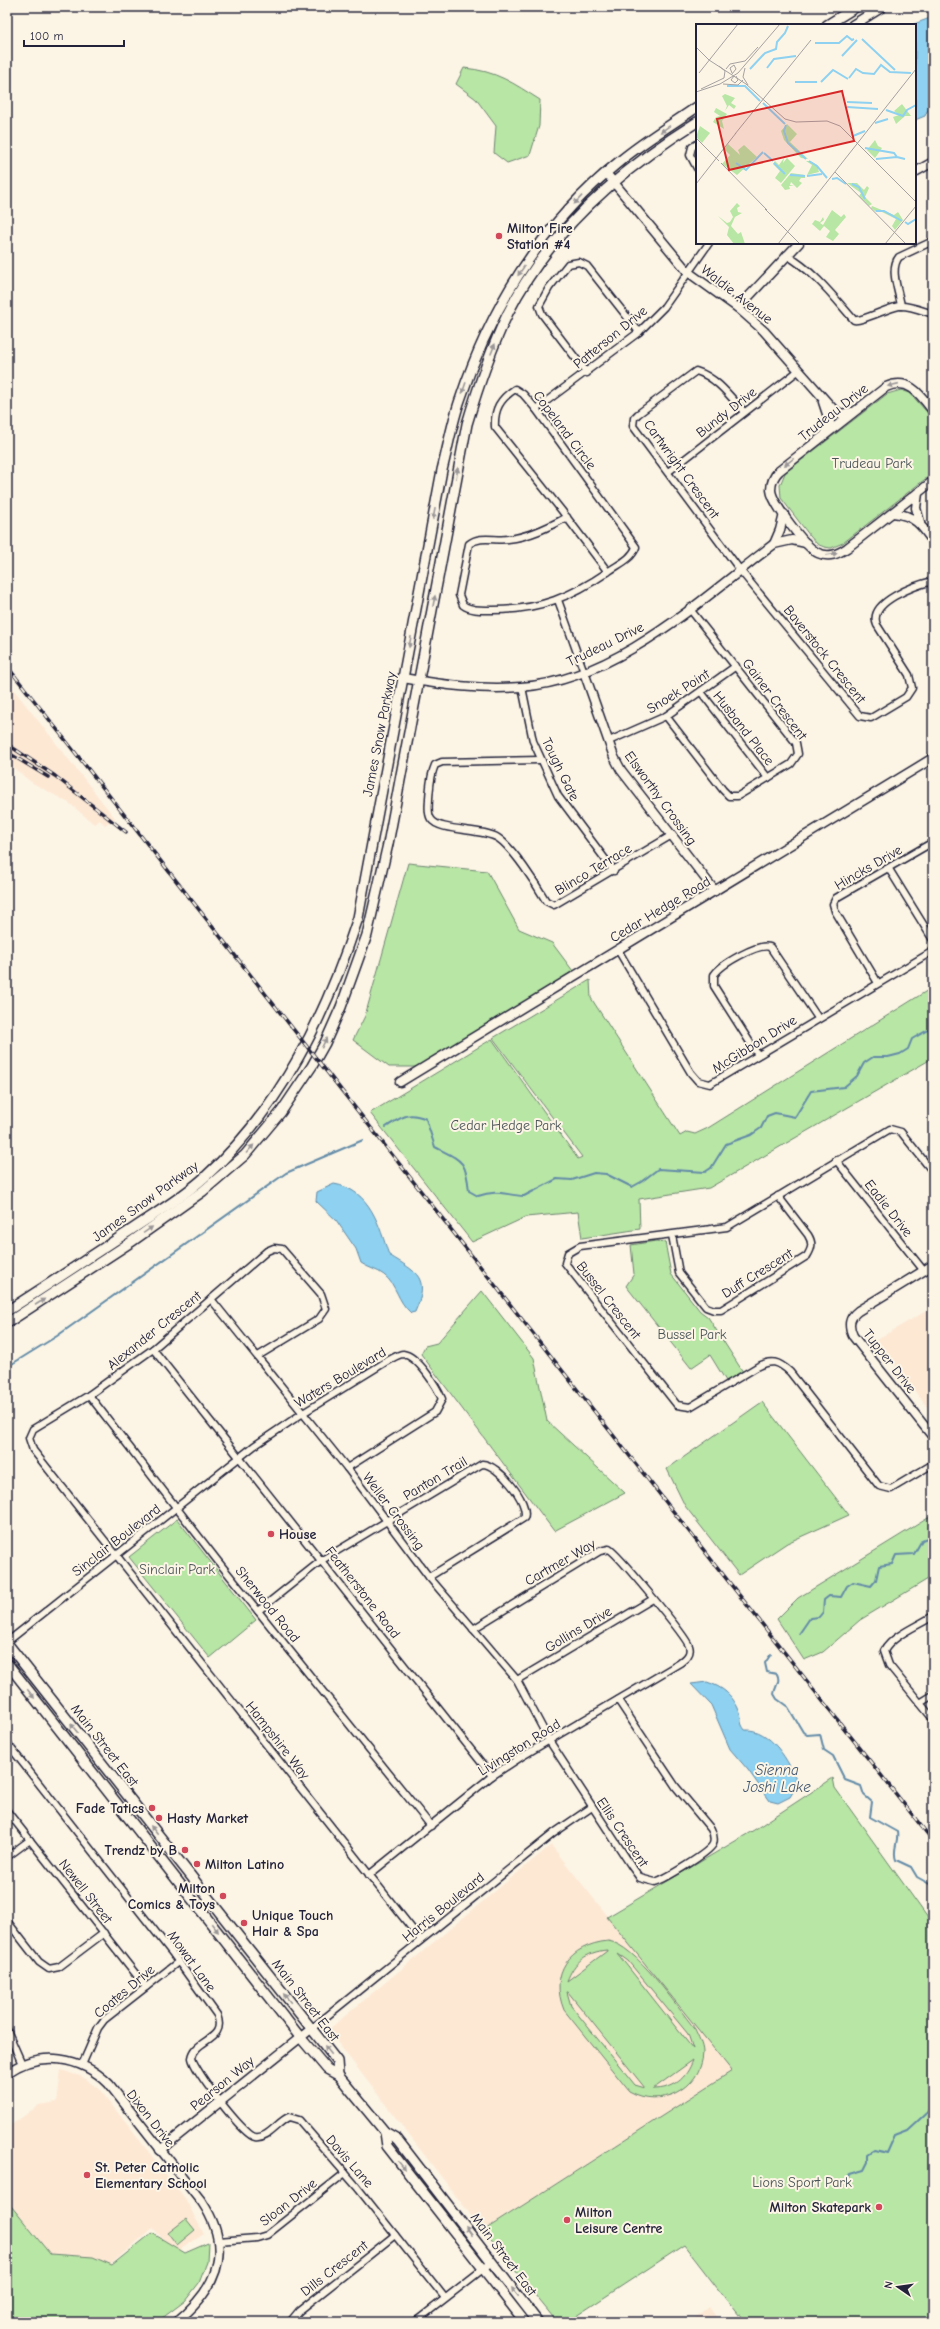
<svg xmlns="http://www.w3.org/2000/svg" width="940" height="2329" font-family="'Comic Neue',sans-serif">
	<rect width="100%" height="100%" fill="#fcf5e5"/>
	<filter id="ink" filterUnits="userSpaceOnUse"><feTurbulence type="fractalNoise" baseFrequency=".025" numOctaves="2"/><feDisplacementMap in="SourceGraphic" scale="8" xChannelSelector="R" yChannelSelector="G"/><feConvolveMatrix kernelMatrix="1 2 1 2 8 2 1 2 1" color-interpolation-filters="sRGB"/></filter>
	<g filter="url(#ink)">
		<g fill="#fde8d4">
			<path d="M7 681 115 818 105 825 100 820 94 824 69 803 31 782 7 763Z"/>
			<path d="M933 1307V1415L876 1340Z"/>
			<path d="M551 1845 732 2071 483 2231 328 2030Z"/>
			<path d="M61 2070 83 2077 100 2090 185 2198 204 2234 175 2253 153 2228 110 2265 93 2257 50 2254 7 2201V2128L39 2105 57 2102Z"/>
			<path d="M709 2307 720 2322H690Z"/>
		</g>
		<g fill="#b8e6a5" stroke="#6d8470" fill-rule="evenodd">
			<path d="M464 68C497 71 513 83 540 100L539 126 530 155 507 163 494 153 496 126 476 99 456 84Z"/>
			<path d="M901 390 910 393 933 419V473L843 543 831 548 824 547 817 544 810 536 781 498 780 485 785 473 887 394Z"/>
			<path d="M408 863 487 871 519 929 552 943 573 971 420 1067H389L353 1040 365 1016Z"/>
			<path d="M590 980 591 998 680 1136 687 1132 695 1134 708 1128 933 987V1058L709 1188 639 1199 640 1229 582 1238 578 1212 526 1217 472 1242 370 1113 492 1039 578 1159 582 1157 493 1038Z"/>
			<path d="M656 1241 665 1242 671 1274 700 1311 708 1317 743 1372 726 1381 710 1355 691 1368 626 1286 634 1274 631 1245Z"/>
			<path d="M482 1291 534 1358 547 1421 625 1493 554 1531 421 1354 425 1346 437 1343Z"/>
			<path d="M762 1402 849 1515 787 1543 739 1575 685 1506 667 1469Z"/>
			<path d="M933 1515V1576L860 1620 823 1652 804 1660 777 1619 798 1598Z"/>
			<path d="M177 1519 256 1620 210 1658 129 1557Z"/>
			<path d="M833 1778 835 1788 933 1925V2322H746L740 2314 738 2315 684 2245 567 2322H557L483 2231 732 2071 607 1917 754 1830Z"/>
			<path d="M608 1941C635 1944 677 2007 695 2029 698 2036 703 2045 703 2053 701 2090 660 2109 629 2091L564 2010C549 1973 569 1945 608 1941ZM607 1950V1951L567 1981C574 1962 586 1952 607 1950ZM617 1953 628 1961 688 2034 693 2049ZM567 1992H568L645 2088 635 2085 631 2080 571 2006ZM693 2060C686 2079 674 2089 653 2089Z"/>
			<path d="M7 2201 50 2254 93 2257 112 2265 152 2233 185 2253 208 2243 207 2262 199 2283 185 2301 157 2322H7Z"/>
			<path d="M186 2219 195 2230 177 2245 168 2233Z"/>
		</g>
		<g fill="#8ed1f0" stroke="#638ba8">
			<path d="M933 17V109L927 111 925 116 915 120V25H911Z"/>
			<path d="M334 1184C371 1190 379 1226 389 1255 418 1273 430 1277 415 1312L411 1313C397 1301 397 1285 384 1275 378 1270 368 1268 361 1263L356 1249 336 1220 316 1201 317 1192Z"/>
			<path d="M707 1682C723 1687 734 1696 740 1713 742 1720 739 1722 745 1730 770 1728 790 1762 798 1784L790 1797 778 1803 770 1801 748 1770 730 1749 711 1705 691 1684Z"/>
		</g>
		<g fill="none" stroke-linecap="round" stroke-linejoin="round">
			<g stroke="#638ba8" stroke-width="2">
				<path d="M386 1127C402 1117 408 1111 426 1119L435 1147C462 1161 466 1160 469 1191L478 1196C497 1189 505 1195 524 1196L557 1179 572 1180 594 1173 606 1174 632 1187 641 1182 658 1169 705 1172 711 1168 726 1144 751 1135 761 1128 767 1116 775 1113 795 1117 811 1091 844 1087 857 1076 864 1063 873 1057H888L900 1054 908 1049 912 1039 933 1027"/>
				<path d="M7 1367 57 1336 286 1173 363 1140"/>
				<path d="M799 1634 810 1618 819 1617 823 1612 824 1600 829 1596 841 1597 847 1586 853 1582 871 1586 876 1580 879 1566 892 1564 896 1555 914 1554 922 1540 930 1537 933 1540"/>
				<path d="M771 1654 765 1663 767 1672 777 1674C781 1682 775 1686 774 1694L777 1699 788 1707 803 1732 807 1735 820 1734 824 1750 833 1756 845 1780 861 1786 864 1795 872 1802 870 1817 897 1832C899 1842 892 1849 896 1860L911 1867 917 1877 933 1886"/>
				<path d="M849 2178 850 2174 864 2170 868 2162V2154L874 2150 887 2153 895 2135 908 2130 933 2107"/>
			</g>
			<defs>
				<g id="minor">
					<path d="M697 144 692 147 690 155 697 168"/>
					<path d="M786 255C814 271 833 296 854 320 860 322 888 308 899 306 910 305 923 311 933 314"/>
					<path d="M901 306C899 292 889 269 899 257L933 241"/>
					<path d="M587 373 542 314 539 306 549 288 568 264 579 262 587 266 639 332"/>
					<path d="M536 409 639 332 664 307 709 243"/>
					<path d="M744 412C730 396 716 377 696 371L638 414 634 418 633 426 740 570 860 716 871 718 906 697 912 688 909 675 877 625C867 602 916 585 933 581"/>
					<path d="M668 472 798 371"/>
					<path d="M567 517C549 527 529 537 508 539 495 541 480 535 469 544L459 595 463 605C471 611 483 610 493 610 540 610 571 597 609 571 619 564 632 559 636 547L536 409 523 394 515 389C500 399 494 409 495 427L562 511 608 572"/>
					<path d="M558 600 584 672"/>
					<path d="M522 687 533 741 558 796 614 871"/>
					<path d="M701 692 768 778"/>
					<path d="M666 716 723 790 729 796H738L791 764 798 754 796 743 689 608"/>
					<path d="M609 741 666 716 736 666"/>
					<path d="M540 760 442 762 435 765C430 776 430 787 429 798 429 805 427 813 431 819 439 832 483 828 498 838 513 848 536 884 546 901L554 905 672 835"/>
					<path d="M889 869 933 940"/>
					<path d="M618 950 691 1073 698 1081 710 1084 933 951"/>
					<path d="M878 983 835 911 833 904 836 898 933 842"/>
					<path d="M758 1055 714 986V975C721 964 758 943 770 947L818 1018"/>
					<path d="M836 1160 924 1271"/>
					<path d="M933 1172 901 1132 890 1129 727 1227 580 1246 568 1253 565 1263 677 1405 690 1407 757 1367C772 1359 778 1361 790 1372L879 1486 891 1489 933 1464"/>
					<path d="M672 1235 679 1273 706 1307 714 1310H721L807 1256C812 1248 813 1243 808 1235L778 1196"/>
					<path d="M211 1299 347 1468 429 1577 517 1680 550 1742 632 1867 640 1878 655 1882C665 1879 709 1853 713 1844 715 1838 713 1833 711 1829L676 1787 618 1700"/>
					<path d="M153 1349 492 1776"/>
					<path d="M258 1356 319 1319 326 1309 321 1294 282 1249 274 1248 267 1251 153 1349 89 1395 33 1429 29 1438 33 1450 421 1940"/>
					<path d="M89 1395 217 1560 431 1826"/>
					<path d="M258 1611 322 1560 482 1464C497 1463 531 1503 524 1518L429 1577"/>
					<path d="M933 1616C918 1626 893 1635 884 1651L889 1665 933 1719"/>
					<path d="M7 1642 254 1446 303 1413 389 1360C393 1358 399 1354 403 1354 418 1356 437 1387 442 1399L435 1412 347 1468"/>
					<path d="M517 1680 653 1599"/>
					<path d="M920 1703 933 1695"/>
					<path d="M7 1743 173 1954 217 2015C227 2041 195 2038 192 2058 194 2070 244 2136 255 2137 268 2139 278 2121 289 2117L299 2120 357 2187 445 2298"/>
					<path d="M7 1811 146 1987"/>
					<path d="M7 1857 30 1840"/>
					<path d="M369 1875 492 1776 521 1757 680 1663C685 1659 692 1654 689 1646 686 1636 617 1553 609 1549L600 1551 473 1629"/>
					<path d="M7 1921 39 1962 49 1969 59 1967 104 1933"/>
					<path d="M311 2029 554 1833 592 1807"/>
					<path d="M7 2030 22 2064"/>
					<path d="M82 2065 98 2028 104 2020 178 1962"/>
					<path d="M218 2241 257 2238 267 2235 345 2173"/>
					<path d="M290 2322 299 2311 395 2235"/>
					<path d="M415 2322 492 2262"/>
				</g>
				<g id="tertiary">
					<path d="M915 172 933 162"/>
					<path d="M606 173 688 272 738 308 764 331 833 409 841 414 852 412"/>
					<path d="M738 308 799 243"/>
					<path d="M823 402 830 423 826 432"/>
					<path d="M933 411C920 394 909 377 886 387L779 471C774 476 771 483 771 490 772 503 806 548 818 553 829 558 838 554 847 548L933 481"/>
					<path d="M918 493 916 508 920 522"/>
					<path d="M893 513C914 515 922 525 933 542"/>
					<path d="M774 544 780 530 784 514"/>
					<path d="M584 672 614 757 621 770 715 891"/>
					<path d="M403 678C443 685 481 690 521 687 617 680 700 600 774 544L792 540 806 543"/>
					<path d="M400 1082 933 758"/>
					<path d="M933 1265 858 1311C849 1318 848 1325 853 1336L933 1437"/>
					<path d="M7 2073C40 2050 81 2056 109 2084L202 2202C234 2250 217 2289 176 2322"/>
					<path d="M160 2150 311 2029"/>
				</g>
				<g id="secondary">
					<path d="M827 25 856 7"/>
					<path d="M853 25 882 7"/>
					<path d="M7 1311C48 1285 88 1258 128 1232 154 1214 182 1198 205 1177 282 1107 326 1015 358 918L442 470C448 447 452 423 460 400 491 306 542 224 620 161 644 141 671 125 697 107"/>
					<path d="M7 1323 131 1242 203 1191 245 1155 281 1112 312 1066 325 1043 341 1007 367 935 388 844 467 424C478 387 491 349 508 313 549 231 620 170 697 122"/>
					<path d="M7 1643 337 2061 338 2075"/>
					<path d="M7 1663 300 2037 327 2069 338 2075 385 2132 397 2139 538 2322"/>
					<path d="M385 2132 387 2146 525 2322"/>
				</g>
			</defs>
			<use href="#minor" stroke="#22223b" stroke-width="9"/>
			<use href="#tertiary" stroke="#22223b" stroke-width="11"/>
			<use href="#secondary" stroke="#22223b" stroke-width="12"/>
			<use href="#minor" stroke="#fcf5e5" stroke-width="6"/>
			<use href="#tertiary" stroke="#fcf5e5" stroke-width="8"/>
			<use href="#secondary" stroke="#fcf5e5" stroke-width="9"/>
			<defs>
				<g id="rail">
					<path d="M7 666 933 1841"/>
					<path d="M7 744 55 776 126 832"/>
					<path d="M7 752 48 777"/>
				</g>
			</defs>
			<use href="#rail" stroke="#22223b" stroke-width="3.5"/>
			<use href="#rail" stroke="#fcf5e5" stroke-width="2" stroke-dasharray="6" stroke-linecap="butt"/>
		</g>
		<defs><path id="oneway-solid" d="M-6-.8H1V-3.2L6.5 0L1 3.2V.8H-6Z"/></defs>
		<g fill="#9a9698">
			<use href="#oneway-solid" transform="translate(665 129) rotate(146)"/>
			<use href="#oneway-solid" transform="translate(578 200) rotate(133)"/>
			<use href="#oneway-solid" transform="translate(521 271) rotate(124)"/>
			<use href="#oneway-solid" transform="translate(493 349) rotate(-68)"/>
			<use href="#oneway-solid" transform="translate(893 385) rotate(167)"/>
			<use href="#oneway-solid" transform="translate(464 388) rotate(109)"/>
			<use href="#oneway-solid" transform="translate(789 462) rotate(142)"/>
			<use href="#oneway-solid" transform="translate(457 473) rotate(-80)"/>
			<use href="#oneway-solid" transform="translate(434 514) rotate(101)"/>
			<use href="#oneway-solid" transform="translate(832 554) rotate(-8)"/>
			<use href="#oneway-solid" transform="translate(434 601) rotate(-79)"/>
			<use href="#oneway-solid" transform="translate(410 642) rotate(100)"/>
			<use href="#oneway-solid" transform="translate(324 1043) rotate(-64)"/>
			<use href="#oneway-solid" transform="translate(250 1149) rotate(-48)"/>
			<use href="#oneway-solid" transform="translate(148 1230) rotate(-35)"/>
			<use href="#oneway-solid" transform="translate(40 1302) rotate(-33)"/>
			<use href="#oneway-solid" transform="translate(31 1694) rotate(52)"/>
			<use href="#oneway-solid" transform="translate(74 1728) rotate(-128)"/>
			<use href="#oneway-solid" transform="translate(154 1830) rotate(-128)"/>
			<use href="#oneway-solid" transform="translate(215 1928) rotate(52)"/>
			<use href="#oneway-solid" transform="translate(287 1998) rotate(-129)"/>
			<use href="#oneway-solid" transform="translate(328 2050) rotate(-128)"/>
			<use href="#oneway-solid" transform="translate(402 2166) rotate(52)"/>
			<use href="#oneway-solid" transform="translate(469 2231) rotate(-126)"/>
			<use href="#oneway-solid" transform="translate(515 2292) rotate(-128)"/>
		</g>
	</g>
	<g fill="#d1495b" stroke="#fcf5e5" stroke-width="1.5">
		<circle cx="499" cy="236" r="4"/>
		<circle cx="271" cy="1534" r="4"/>
		<circle cx="152" cy="1808" r="4"/>
		<circle cx="159" cy="1818" r="4"/>
		<circle cx="185" cy="1850" r="4"/>
		<circle cx="197" cy="1864" r="4"/>
		<circle cx="223" cy="1896" r="4"/>
		<circle cx="244" cy="1923" r="4"/>
		<circle cx="87" cy="2175" r="4"/>
		<circle cx="879" cy="2207" r="4"/>
		<circle cx="567" cy="2220" r="4"/>
	</g>
	<g text-anchor="middle" stroke-width="4" stroke-linejoin="round" paint-order="stroke">
		<g font-size="14" font-weight="bold" fill="#22223b" stroke="#fcf5e5" text-anchor="start">
			<text x="507" y="233">Milton Fire<tspan x="507" dy="16">Station #4</tspan></text>
			<text x="279" y="1539">House</text>
			<text x="144" y="1813" text-anchor="end">Fade Tatics</text>
			<text x="167" y="1823">Hasty Market</text>
			<text x="177" y="1855" text-anchor="end">Trendz by B</text>
			<text x="205" y="1869">Milton Latino</text>
			<text x="215" y="1893" text-anchor="end">Milton<tspan x="215" dy="16">Comics &amp; Toys</tspan></text>
			<text x="252" y="1920">Unique Touch<tspan x="252" dy="16">Hair &amp; Spa</tspan></text>
			<text x="95" y="2172">St. Peter Catholic<tspan x="95" dy="16">Elementary School</tspan></text>
			<text x="871" y="2212" text-anchor="end">Milton Skatepark</text>
			<text x="575" y="2217">Milton<tspan x="575" dy="16">Leisure Centre</tspan></text>
		</g>
		<g font-size="14" fill="#22223b" stroke="#fcf5e5">
			<text transform="translate(737 294) rotate(38)" y="5">Waldie Avenue</text>
			<text transform="translate(610 337) rotate(-39)" y="5">Patterson Drive</text>
			<text transform="translate(726 412) rotate(-38)" y="5">Bundy Drive</text>
			<text transform="translate(833 412) rotate(-38)" y="5">Trudeau Drive</text>
			<text transform="translate(565 430) rotate(53)" y="5">Copeland Circle</text>
			<text transform="translate(682 469) rotate(54)" y="5">Cartwright Crescent</text>
			<text transform="translate(605 644) rotate(-26)" y="5">Trudeau Drive</text>
			<text transform="translate(825 654) rotate(51)" y="5">Baverstock Crescent</text>
			<text transform="translate(678 691) rotate(-32)" y="5">Snoek Point</text>
			<text transform="translate(775 699) rotate(53)" y="5">Gainer Crescent</text>
			<text transform="translate(744 728) rotate(52)" y="5">Husband Place</text>
			<text transform="translate(379 734) rotate(-79)" y="5">James Snow Parkway</text>
			<text transform="translate(561 769) rotate(64)" y="5">Tough Gate</text>
			<text transform="translate(661 798) rotate(54)" y="5">Elsworthy Crossing</text>
			<text transform="translate(868 867) rotate(-30)" y="5">Hincks Drive</text>
			<text transform="translate(593 869) rotate(-31)" y="5">Blinco Terrace</text>
			<text transform="translate(660 909) rotate(-31)" y="5">Cedar Hedge Road</text>
			<text transform="translate(754 1044) rotate(-32)" y="5">McGibbon Drive</text>
			<text transform="translate(145 1201) rotate(-36)" y="5">James Snow Parkway</text>
			<text transform="translate(889 1208) rotate(52)" y="5">Eadie Drive</text>
			<text transform="translate(757 1273) rotate(-32)" y="5">Duff Crescent</text>
			<text transform="translate(609 1300) rotate(52)" y="5">Bussel Crescent</text>
			<text transform="translate(154 1330) rotate(-39)" y="5">Alexander Crescent</text>
			<text transform="translate(890 1361) rotate(52)" y="5">Tupper Drive</text>
			<text transform="translate(340 1377) rotate(-31)" y="5">Waters Boulevard</text>
			<text transform="translate(435 1478) rotate(-31)" y="5">Panton Trail</text>
			<text transform="translate(394 1511) rotate(53)" y="5">Weller Crossing</text>
			<text transform="translate(116 1540) rotate(-38)" y="5">Sinclair Boulevard</text>
			<text transform="translate(560 1562) rotate(-30)" y="5">Cartmer Way</text>
			<text transform="translate(363 1592) rotate(52)" y="5">Featherstone Road</text>
			<text transform="translate(268 1604) rotate(51)" y="5">Sherwood Road</text>
			<text transform="translate(578 1629) rotate(-31)" y="5">Gollins Drive</text>
			<text transform="translate(278 1740) rotate(52)" y="5">Hampshire Way</text>
			<text transform="translate(105 1745) rotate(52)" y="5">Main Street East</text>
			<text transform="translate(519 1747) rotate(-32)" y="5">Livingston Road</text>
			<text transform="translate(623 1832) rotate(56)" y="5">Ellis Crescent</text>
			<text transform="translate(86 1891) rotate(52)" y="5">Newell Street</text>
			<text transform="translate(443 1907) rotate(-39)" y="5">Harris Boulevard</text>
			<text transform="translate(192 1961) rotate(54)" y="5">Mowat Lane</text>
			<text transform="translate(124 1991) rotate(-40)" y="5">Coates Drive</text>
			<text transform="translate(306 2000) rotate(52)" y="5">Main Street East</text>
			<text transform="translate(222 2083) rotate(-39)" y="5">Pearson Way</text>
			<text transform="translate(151 2118) rotate(52)" y="5">Dixon Drive</text>
			<text transform="translate(350 2161) rotate(49)" y="5">Davis Lane</text>
			<text transform="translate(288 2202) rotate(-38)" y="5">Sloan Drive</text>
			<text transform="translate(504 2254) rotate(53)" y="5">Main Street East</text>
			<text transform="translate(334 2268) rotate(-38)" y="5">Dills Crescent</text>
		</g>
		<g font-size="14" fill="#485356" stroke="#fcf5e5">
			<text x="872" y="468">Trudeau Park</text>
			<text x="506" y="1130">Cedar Hedge Park</text>
			<text x="692" y="1339">Bussel Park</text>
			<text x="177" y="1574">Sinclair Park</text>
			<text x="802" y="2187">Lions Sport Park</text>
		</g>
		<g font-size="15" font-style="italic" fill="#425771" stroke="#fcf5e5">
			<text x="777" y="1775">Sienna<tspan x="777" dy="17">Joshi Lake</tspan></text>
		</g>
	</g>
	<g transform="translate(696 24)">
		<rect width="220" height="220" fill="#fcf5e5"/>
		<path d="M29 70 39 74 35 79 40 82 38 85 33 81 29 87 31 82 26 72ZM206 80 215 92H209L200 100 197 93 203 91 198 87ZM20 84 31 90 26 97 28 105 17 98 20 93 24 92 18 88ZM91 100 101 110 94 118 112 135 105 134 88 116 85 107ZM4 102 14 109 6 119 0 113ZM179 116 182 122 186 124 179 134 171 126ZM32 120 44 131 42 126 48 121 61 133 41 151 26 140 34 131 28 125ZM88 134 87 139 91 134 99 142 85 159 79 154 84 147 77 140 79 137 83 141ZM110 137H114L121 141 123 148 111 151 116 141ZM95 149 109 151V154H105L103 157 106 159 101 164 95 158 94 161 98 162H93L94 165 89 166 85 161ZM151 159H161L168 166 171 162 173 164 169 173 176 180 173 182 163 172 165 169ZM41 179 44 182 41 184 42 188 46 189 39 193 35 202 42 210 45 208 49 220H38L31 211 33 203 22 192 31 199 34 198 37 193 34 187ZM176 182 198 191 202 188 207 196 199 206 196 202 200 195 186 188H180L175 184ZM136 186 145 193 148 190 150 193 139 206 143 210 137 217 130 213 134 207 128 202 124 207 116 200 119 196 124 198 127 193 128 196 124 199 127 201Z" fill="#b8e6a5"/>
		<path fill="none" stroke="#8ed1f0" stroke-width="2" d="M166 15 199 46M119 19H143L151 12 156 16 158 15M146 32 161 16M71 44 78 35 100 32M54 45 69 29 80 25 81 18 89 9 92 2M153 54 160 45 167 49 178 50 185 41 194 48 215 49M99 58H121M125 58 137 46 152 55M31 62H49L64 77M151 78 176 79M67 79 89 100M151 83 182 85M190 86 207 92 211 86 220 81M179 99 192 95M90 101 88 107 92 119 110 135M157 112 169 107M169 124 198 129 201 133 209 135M68 129 77 137M180 135 201 133M113 137 121 142 131 154M40 139 50 146 67 128M78 139 89 150M94 151 109 152M111 152 126 150M136 155 141 154 150 160M156 160 163 163 169 175M180 187H188L206 197M209 198 212 200 220 195"/>
		<path fill="none" stroke="#a5a1a1" stroke-width="1" d="M0 23 13 36 50 60 89 95 100 98 131 97 144 102 220 178M49 44 47 53 52 61M30 45 34 40 49 37 62 23M3 49 42 0M36 50 40 45 38 41 34 44 36 49M38 52 35 56 39 59 42 56 40 52M27 60 42 61 47 56M5 65 28 54 29 47 23 42M0 68 24 60 42 49 84 0M39 110 115 16M0 114 23 137M25 139 71 186M139 148 210 220M0 160 40 109M69 185 104 220M82 220 220 45M189 220 220 182"/>
		<path fill="#d62828" fill-opacity="0.15" stroke="#d62828" stroke-width="2" d="M146 67 158 117 33 146 21 95Z"/>
		<rect width="220" height="220" fill="none" stroke="#22223b" stroke-width="2"/>
	</g>
	<rect width="940" height="2329" fill="none" stroke="#fcf5e5" stroke-width="24"/>
	<rect x="12" y="12" width="916" height="2305" fill="none" stroke="#22223b" stroke-width="1.5" filter="url(#ink)"/>
	<g transform="translate(898 2287) rotate(283)" stroke="#fcf5e5" stroke-width="3" paint-order="stroke">
	<path d="M0-3L7 15L0 10L-7 15Z" fill="#22223b"/>
	<text y="-6" font-size="11" font-weight="bold" text-anchor="middle" fill="#22223b">N</text>
	</g>
	<path d="M24 40v6h100v-6" fill="none" stroke="#22223b" stroke-width="2"/>
	<text x="30" y="40" font-size="12" fill="#22223b" stroke="#fcf5e5" stroke-width="3" paint-order="stroke">100 m</text>
</svg>
